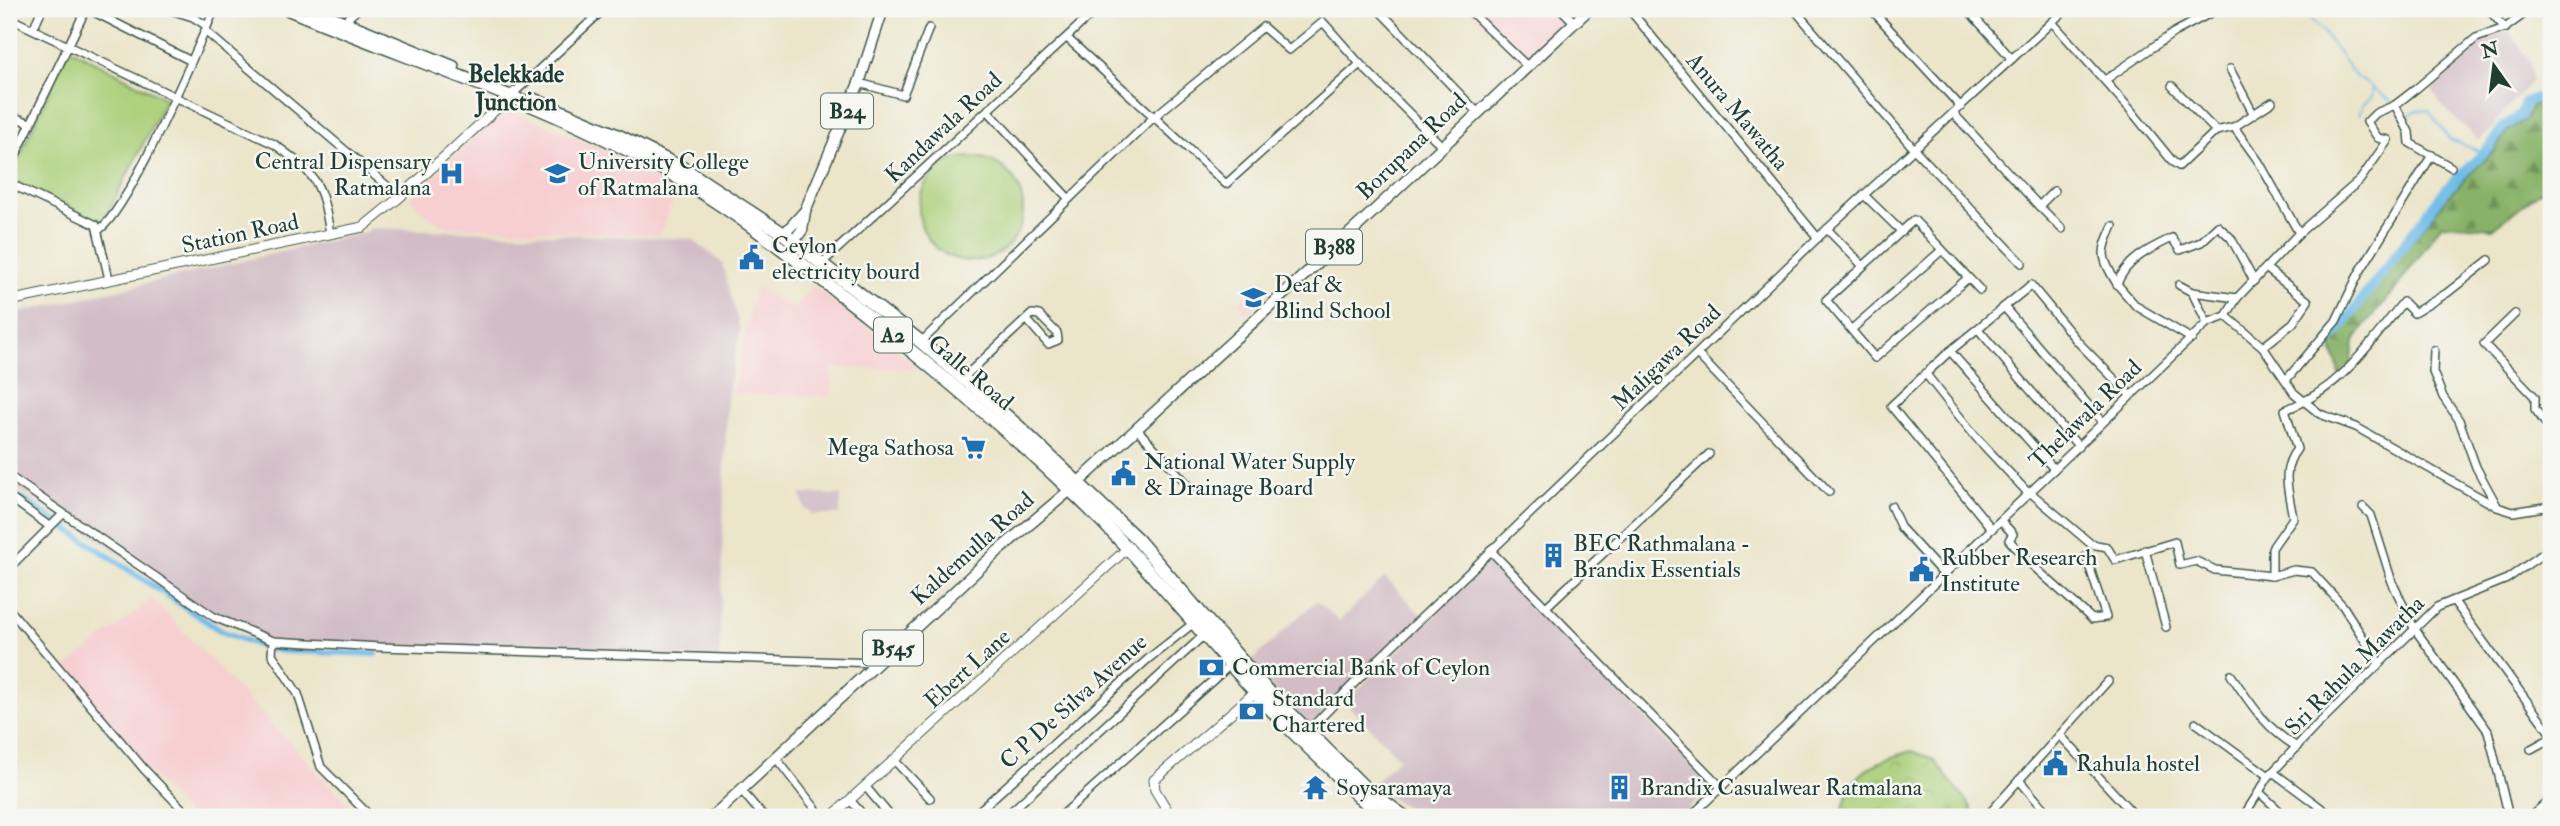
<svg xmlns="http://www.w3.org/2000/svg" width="2560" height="826" font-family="'IM FELL Double Pica',serif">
	<defs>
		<pattern id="forest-firs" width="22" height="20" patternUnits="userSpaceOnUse" patternTransform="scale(1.75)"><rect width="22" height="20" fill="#87b268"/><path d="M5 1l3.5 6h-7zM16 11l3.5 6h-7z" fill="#6e9256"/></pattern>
		<pattern id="park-crowns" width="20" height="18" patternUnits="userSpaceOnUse" patternTransform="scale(1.75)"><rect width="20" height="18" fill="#aacf78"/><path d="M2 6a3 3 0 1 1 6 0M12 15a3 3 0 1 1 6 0" fill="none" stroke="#8aa963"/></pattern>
	</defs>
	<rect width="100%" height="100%" fill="#f6f6f2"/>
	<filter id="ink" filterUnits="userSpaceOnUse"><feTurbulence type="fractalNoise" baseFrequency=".0143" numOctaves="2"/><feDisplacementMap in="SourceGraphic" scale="14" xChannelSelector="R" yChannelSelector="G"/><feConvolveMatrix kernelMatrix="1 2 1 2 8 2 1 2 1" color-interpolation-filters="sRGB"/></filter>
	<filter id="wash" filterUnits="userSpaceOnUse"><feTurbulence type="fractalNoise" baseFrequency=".00686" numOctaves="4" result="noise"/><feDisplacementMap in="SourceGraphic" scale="28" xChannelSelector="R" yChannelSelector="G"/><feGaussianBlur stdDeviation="1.57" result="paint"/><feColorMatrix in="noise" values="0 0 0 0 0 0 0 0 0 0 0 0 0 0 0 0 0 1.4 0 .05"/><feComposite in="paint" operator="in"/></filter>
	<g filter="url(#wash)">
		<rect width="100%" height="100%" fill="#ebe5c9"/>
		<g fill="#f7cfd1">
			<path d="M1468 9H1561L1574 22 1527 66Z"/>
			<path d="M508 109 624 158 677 190 660 235 451 227 439 224 425 213 410 199 502 110Z"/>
			<path d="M1262 281 1271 291 1247 313 1238 303Z"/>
			<path d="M813 285 921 369 832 368 831 397 732 394 755 287 794 309Z"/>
			<path d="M152 599 361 817H189L61 671Z"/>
		</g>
		<g fill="#d2bdc6">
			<path d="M2508 30 2531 62 2532 81 2495 122 2496 125 2479 140 2441 105 2428 83 2479 39Z"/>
			<path d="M373 228 692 239 722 263 740 330 727 396 719 658 273 641 220 621 49 507 9 484V315L363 233Z"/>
			<path d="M801 494 841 495 840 515 810 514V510H805Z"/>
			<path d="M1491 560 1712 787 1680 817H1425L1370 787 1399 758 1345 702Z"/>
			<path d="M1385 577 1424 618 1309 726 1249 663 1316 601 1339 621Z"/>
		</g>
		<path fill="url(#forest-firs)" stroke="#53784e" stroke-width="2" d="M2551 98V192L2545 188 2493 228 2442 224 2392 294 2365 324 2354 342 2351 367 2341 378 2330 342 2454 189 2494 151 2507 131 2526 119 2531 106Z"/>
		<path fill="url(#park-crowns)" stroke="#648656" stroke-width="2" d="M1912 751 1933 759 1971 807 1972 811 1967 817H1842C1847 774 1873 761 1912 751Z"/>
		<g fill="#aacf78" stroke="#648656" stroke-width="2">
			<path d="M69 48 166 99 103 222 9 180Z"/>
			<circle cx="971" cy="209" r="52"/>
		</g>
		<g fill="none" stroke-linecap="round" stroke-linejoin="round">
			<g stroke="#6fbce9" stroke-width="2">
				<path d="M2298 9 2320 28 2356 77 2373 88"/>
				<path d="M2359 115 2363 104 2372 97 2373 88 2392 102"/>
				<path d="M2404 119 2417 110 2429 111 2450 140 2484 153"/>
			</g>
			<path stroke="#6fbce9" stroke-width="6" d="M9 490 221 631 266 648 282 651 376 654"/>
			<path stroke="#6fbce9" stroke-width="10" d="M2330 342 2446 189 2488 149 2503 127 2521 115 2525 102 2551 93"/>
		</g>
	</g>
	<g filter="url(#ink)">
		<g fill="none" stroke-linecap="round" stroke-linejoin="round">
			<defs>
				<g id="minor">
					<path d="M88 9 191 61"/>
					<path d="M167 9 193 17 207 26"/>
					<path d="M1378 9 1477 112"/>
					<path d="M1468 9 1527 66"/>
					<path d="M1561 9 1574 22"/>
					<path d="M1629 9 1818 238"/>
					<path d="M1794 9 1915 150 2022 263"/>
					<path d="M1871 9 1961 107"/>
					<path d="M1967 9 2012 59"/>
					<path d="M2488 9 2505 28"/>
					<path d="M9 18 274 144C316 174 322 182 330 234"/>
					<path d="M343 22 358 9"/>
					<path d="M2052 22 2129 108 2173 162 2179 166 2216 131 2234 127 2259 162 2299 233 2237 298 2226 316"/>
					<path d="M33 29 42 9"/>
					<path d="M205 31 400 197"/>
					<path d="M1067 38 1154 117 1263 27 1289 50 1323 22 1360 64 1442 146"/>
					<path d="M2230 69 2253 113"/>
					<path d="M2105 80 2175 32 2218 9"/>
					<path d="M859 83 903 95 929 28"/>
					<path d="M2172 86 2216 131"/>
					<path d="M515 92 604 9"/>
					<path d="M2395 105 2409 132 2410 143 2451 167"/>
					<path d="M988 111 1069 199"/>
					<path d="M1953 113 2039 206 2054 191"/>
					<path d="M9 115 30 123"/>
					<path d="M2234 127 2272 102"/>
					<path d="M9 169 86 9"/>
					<path d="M9 183 96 225 109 279"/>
					<path d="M1864 195 1902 232"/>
					<path d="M2039 206 2062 229"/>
					<path d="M2113 226C2100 253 2101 257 2117 284"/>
					<path d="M100 229C132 205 194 53 215 9"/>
					<path d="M1827 229 1862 265"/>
					<path d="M2299 233 2360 180 2386 143 2388 140 2378 138 2367 122 2376 113 2395 105 2417 88 2476 38 2505 28 2531 9"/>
					<path d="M820 265 1097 9"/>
					<path d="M1968 278 1875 358 1826 300 1914 220 1980 290"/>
					<path d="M2179 285 2192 292 2207 323"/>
					<path d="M2192 292 2237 298"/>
					<path d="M2004 307 2031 285 2078 342 2130 395"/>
					<path d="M2515 314 2484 344 2535 397V409L2551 431"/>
					<path d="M1852 329 1942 250"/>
					<path d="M1978 329 2079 447"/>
					<path d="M2192 339 2136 306 2117 284C2126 260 2149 249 2172 238L2180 250 2201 242 2218 226 2231 238 2254 281"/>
					<path d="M921 342 1154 117 1226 184 1360 64"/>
					<path d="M2263 347 2293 323 2308 301 2267 269"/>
					<path d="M2434 350 2433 372 2443 397 2459 420 2476 467 2497 506"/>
					<path d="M1950 351 2054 469"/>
					<path d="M1698 355 1829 492"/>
					<path d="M1925 373 1975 436 2029 494"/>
					<path d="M963 378 1032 314 1039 315 1057 333 1058 340 1048 344 1028 321"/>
					<path d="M2287 379 2336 321 2359 273 2432 155"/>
					<path d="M1136 428 1191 488"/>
					<path d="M9 476 214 617 273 641 380 647 877 663"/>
					<path d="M2031 493 2091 544 2107 547 2115 560 2175 542 2180 565 2196 561 2215 570 2272 576"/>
					<path d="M9 497 49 526"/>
					<path d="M1891 506 1901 528 1944 575"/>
					<path d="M2363 507 2371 515 2392 582 2414 628 2488 731 2509 817"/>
					<path d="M2001 521 2013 534 2009 540 2032 565 2092 619 2106 617 2086 556"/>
					<path d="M1992 529 1891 406 1950 351 2004 307 2103 422"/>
					<path d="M1494 547 1490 550 1721 787"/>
					<path d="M2145 550 2166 627"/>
					<path d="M9 568 63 514"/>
					<path d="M2453 600 2551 734"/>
					<path d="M1546 607 1709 454"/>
					<path d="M9 609 144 769 190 817"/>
					<path d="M273 641 272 654 298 694 321 767 371 817"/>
					<path d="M2379 663 2343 606 2312 572 2294 570 2272 576V548L2293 518C2289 493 2280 470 2297 449L2285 410C2341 389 2367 347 2403 302L2414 313 2447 293 2489 260"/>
					<path d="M2231 675C2250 703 2266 729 2297 747"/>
					<path d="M2196 723 2269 776"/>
					<path d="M1307 732 1369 668 1827 229 2066 9"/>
					<path d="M2060 735 2136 817"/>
					<path d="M2531 749 2551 738"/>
					<path d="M776 758 822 817"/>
					<path d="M894 760 930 798"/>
					<path d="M2273 772 2333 817"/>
					<path d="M2019 780 2051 817"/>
					<path d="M865 786 891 817"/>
					<path d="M741 790 764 817"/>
					<path d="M2259 792 2286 817"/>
					<path d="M850 800 865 817"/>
					<path d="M972 817 1148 659 1195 622"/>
					<path d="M1005 817 1203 636"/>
					<path d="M1060 817 1229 666"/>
					<path d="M1690 817 2207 323 2226 316 2263 347 2294 393 2320 414 2356 427 2497 507 2513 512 2551 506"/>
					<path d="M1986 817 2108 681"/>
					<path d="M2243 817 2269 776 2314 728 2437 607 2507 579 2551 548"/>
					<path d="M2530 817 2551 799"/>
				</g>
				<g id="tertiary">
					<path d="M9 301 363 227 400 197 515 92"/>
					<path d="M831 817 1129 547"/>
					<path d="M1156 817 1166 808 1155 790 1154 780 1254 693"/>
				</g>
				<g id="primary">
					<path d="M784 234 803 213"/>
					<path d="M794 241 802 230 805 211 859 83 883 9"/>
					<path d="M712 817 998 551 1070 490 1361 223 1589 9"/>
				</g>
				<g id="trunk">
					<path d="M288 9C405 58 529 97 641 157 723 200 795 258 868 316 937 371 1004 427 1068 488 1160 574 1232 677 1324 762 1344 781 1362 803 1386 817"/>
					<path d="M311 9 453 67"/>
					<path d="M532 99 621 137 686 170 784 234 921 342 1018 426 1137 539 1264 687 1365 788 1405 817"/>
				</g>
			</defs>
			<use href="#minor" stroke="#3e564a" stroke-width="10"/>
			<use href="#tertiary" stroke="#3e564a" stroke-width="11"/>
			<use href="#primary" stroke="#3e564a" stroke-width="13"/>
			<use href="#trunk" stroke="#3e564a" stroke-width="15"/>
			<use href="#minor" stroke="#fff" stroke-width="7"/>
			<use href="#tertiary" stroke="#fff" stroke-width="9"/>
			<use href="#primary" stroke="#fff" stroke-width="10"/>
			<use href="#trunk" stroke="#fff" stroke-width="12"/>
		</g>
	</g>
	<defs>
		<symbol id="hospital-bare" viewBox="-9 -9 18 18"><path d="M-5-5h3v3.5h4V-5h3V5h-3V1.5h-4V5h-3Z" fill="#1f6fb2" stroke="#f6f6f2" stroke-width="2.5" paint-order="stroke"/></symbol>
		<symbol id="university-bare" viewBox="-9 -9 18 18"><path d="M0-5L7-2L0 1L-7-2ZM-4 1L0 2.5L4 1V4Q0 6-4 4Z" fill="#1f6fb2" stroke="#f6f6f2" stroke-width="2.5" paint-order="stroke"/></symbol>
		<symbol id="civic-bare" viewBox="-9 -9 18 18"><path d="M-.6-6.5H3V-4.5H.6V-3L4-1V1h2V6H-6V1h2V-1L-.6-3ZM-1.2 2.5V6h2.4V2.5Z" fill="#1f6fb2" stroke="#f6f6f2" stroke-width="2.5" paint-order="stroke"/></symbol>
		<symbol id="school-bare" viewBox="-9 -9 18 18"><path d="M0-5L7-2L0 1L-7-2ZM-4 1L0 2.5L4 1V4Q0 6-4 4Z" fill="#1f6fb2" stroke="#f6f6f2" stroke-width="2.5" paint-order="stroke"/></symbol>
		<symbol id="supermarket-bare" viewBox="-9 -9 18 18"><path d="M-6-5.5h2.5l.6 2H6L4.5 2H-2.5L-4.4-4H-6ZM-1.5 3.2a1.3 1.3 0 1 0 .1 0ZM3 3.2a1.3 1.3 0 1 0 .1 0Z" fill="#1f6fb2" stroke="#f6f6f2" stroke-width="2.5" paint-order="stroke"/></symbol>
		<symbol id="building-bare" viewBox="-9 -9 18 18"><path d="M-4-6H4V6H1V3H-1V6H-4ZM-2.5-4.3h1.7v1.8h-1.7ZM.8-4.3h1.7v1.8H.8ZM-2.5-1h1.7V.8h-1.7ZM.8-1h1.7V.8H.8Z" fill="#1f6fb2" stroke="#f6f6f2" stroke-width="2.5" paint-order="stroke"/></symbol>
		<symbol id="bank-bare" viewBox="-9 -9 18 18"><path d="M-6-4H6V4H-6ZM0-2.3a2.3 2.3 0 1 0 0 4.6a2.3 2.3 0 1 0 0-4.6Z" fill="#1f6fb2" stroke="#f6f6f2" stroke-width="2.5" paint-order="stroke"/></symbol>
		<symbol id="temple-bare" viewBox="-9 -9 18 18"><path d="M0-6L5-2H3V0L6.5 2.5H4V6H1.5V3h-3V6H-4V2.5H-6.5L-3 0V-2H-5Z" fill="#1f6fb2" stroke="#f6f6f2" stroke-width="2.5" paint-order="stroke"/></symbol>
	</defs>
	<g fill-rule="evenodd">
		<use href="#hospital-bare" x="434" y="156" width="35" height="35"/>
		<use href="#university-bare" x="540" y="156" width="35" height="35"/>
		<use href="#civic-bare" x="734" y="240" width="35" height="35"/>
		<use href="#school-bare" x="1236" y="280" width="35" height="35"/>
		<use href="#supermarket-bare" x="956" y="430" width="35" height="35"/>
		<use href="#civic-bare" x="1106" y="456" width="35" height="35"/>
		<use href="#building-bare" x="1536" y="538" width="35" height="35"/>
		<use href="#civic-bare" x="1904" y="552" width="35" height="35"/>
		<use href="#bank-bare" x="1194" y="650" width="35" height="35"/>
		<use href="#bank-bare" x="1234" y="694" width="35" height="35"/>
		<use href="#civic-bare" x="2038" y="746" width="35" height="35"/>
		<use href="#temple-bare" x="1298" y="770" width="35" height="35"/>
		<use href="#building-bare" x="1602" y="770" width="35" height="35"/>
	</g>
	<g text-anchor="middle" stroke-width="5" stroke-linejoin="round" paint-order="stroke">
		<g fill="#f6f6f2" stroke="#60746d" stroke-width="2">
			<rect x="821" y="93.5" width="52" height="35" rx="5"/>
			<rect x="1306" y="229.5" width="56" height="35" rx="5"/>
			<rect x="874" y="317.5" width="38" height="35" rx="5"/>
			<rect x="863" y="630.5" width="60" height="35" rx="5"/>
		</g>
		<g font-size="21" font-weight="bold" fill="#1f3d34">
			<text x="847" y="118">B24</text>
			<text x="1334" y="254">B388</text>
			<text x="893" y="342">A2</text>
			<text x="893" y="655">B545</text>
		</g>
		<g font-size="23" fill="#1f3d34" stroke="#f6f6f2">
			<text transform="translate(1738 111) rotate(50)" y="8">Anura Mawatha</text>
			<text transform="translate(943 127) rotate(-43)" y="8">Kandawala Road</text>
			<text transform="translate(1411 146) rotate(-44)" y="8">Borupana Road</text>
			<text transform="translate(240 233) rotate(-12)" y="8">Station Road</text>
			<text transform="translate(1666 357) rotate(-44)" y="8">Maligawa Road</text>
			<text transform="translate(971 372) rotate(40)" y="8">Galle Road</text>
			<text transform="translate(2085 414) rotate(-44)" y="8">Thelawala Road</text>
			<text transform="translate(972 548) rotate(-42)" y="8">Kaldemulla Road</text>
			<text transform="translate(2354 665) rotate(-45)" y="8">Sri Rahula Mawatha</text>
			<text transform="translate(967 668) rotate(-42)" y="8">Ebert Lane</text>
			<text transform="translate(1073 701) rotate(-42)" y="8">C P De Silva Avenue</text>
		</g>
		<g font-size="23" fill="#1f3d34" stroke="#f6f6f2" text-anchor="start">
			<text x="431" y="169" text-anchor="end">Central Dispensary<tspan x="431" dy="26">Ratmalana</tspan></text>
			<text x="578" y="169">University College<tspan x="578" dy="26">of Ratmalana</tspan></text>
			<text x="772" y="253">Ceylon<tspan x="772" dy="26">electricity bourd</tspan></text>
			<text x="1274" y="292">Deaf &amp;<tspan x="1274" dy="26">Blind School</tspan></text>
			<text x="954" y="455" text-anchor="end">Mega Sathosa</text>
			<text x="1144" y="469">National Water Supply<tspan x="1144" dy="26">&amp; Drainage Board</tspan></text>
			<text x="1573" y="551">BEC Rathmalana -<tspan x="1573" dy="26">Brandix Essentials</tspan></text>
			<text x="1941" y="565">Rubber Research<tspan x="1941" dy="26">Institute</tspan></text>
			<text x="1232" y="675">Commercial Bank of Ceylon</text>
			<text x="1272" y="706">Standard<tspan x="1272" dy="26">Chartered</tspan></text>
			<text x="2076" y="771">Rahula hostel</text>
			<text x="1336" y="795">Soysaramaya</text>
			<text x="1640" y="795">Brandix Casualwear Ratmalana</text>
		</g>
		<g font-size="24" font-weight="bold" fill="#1f3d34" stroke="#f6f6f2">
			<text x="516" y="82">Belekkade<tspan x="516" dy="28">Junction</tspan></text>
		</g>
	</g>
	<rect width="2560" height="826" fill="none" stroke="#f6f6f2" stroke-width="35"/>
	<g transform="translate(2494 66) rotate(346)" stroke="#f6f6f2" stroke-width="5" paint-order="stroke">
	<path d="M0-5L12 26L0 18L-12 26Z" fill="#1f3d34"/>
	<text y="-10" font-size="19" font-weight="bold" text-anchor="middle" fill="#1f3d34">N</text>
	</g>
</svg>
